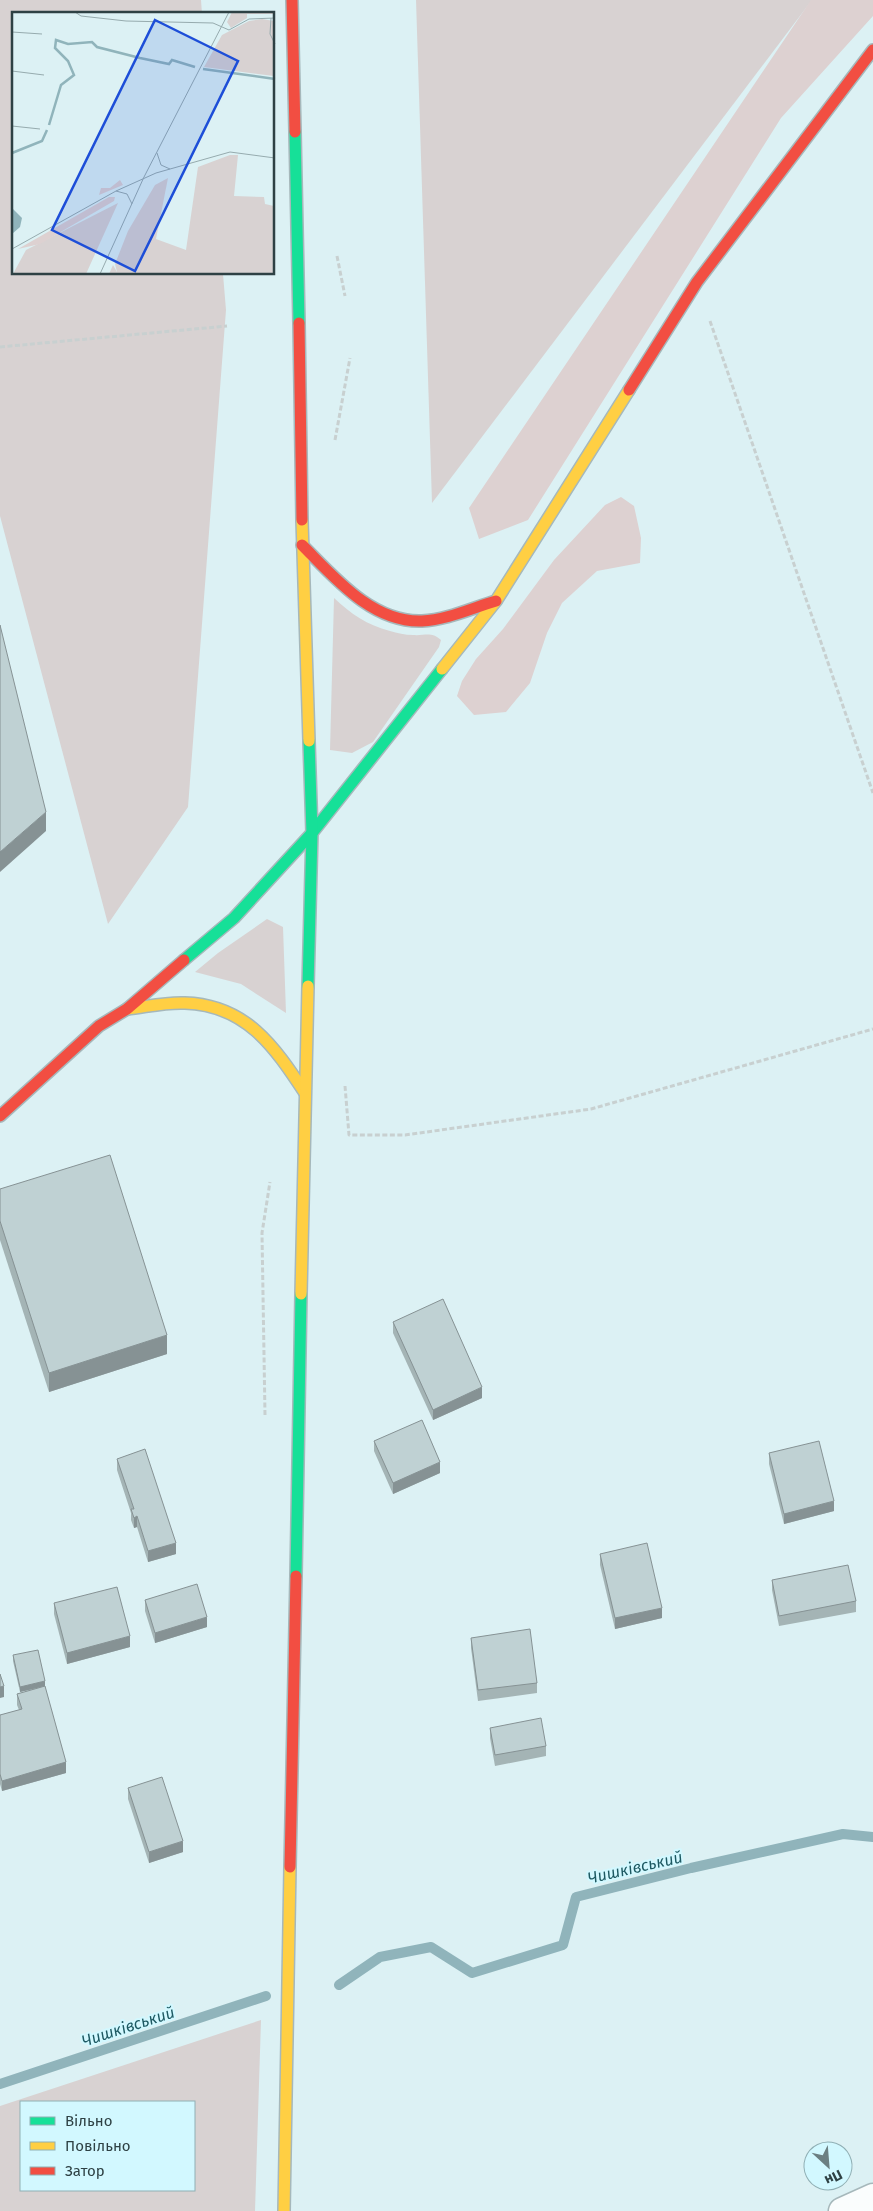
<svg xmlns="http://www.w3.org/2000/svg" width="873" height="2211" font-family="'Fira Sans',sans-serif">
	<rect width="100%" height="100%" fill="#dcf1f4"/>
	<g fill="#d8d2d2" fill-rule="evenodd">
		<path d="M0 0H201L202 14H14V274H223L226 310 188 807 108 924 0 516Z"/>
		<path d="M416 0H812L432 503Z"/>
		<path d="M334 598C351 614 367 625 390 631 397 633 405 635 413 635 425 636 431 631 441 640L439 647 373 742 352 753 330 750Z"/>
		<path d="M267 919 283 927 286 1013 241 984 195 972 218 953Z"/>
		<path d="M261 2020 255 2211H0V2106ZM21 2102H194V2190H21Z"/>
	</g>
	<g fill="#ddd1d1">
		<path d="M811 0H873V16L781 118 528 520 479 539 469 508Z"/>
		<path d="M621 497 634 506 641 538 640 563 597 571 562 603 547 633 530 683 506 712 474 715 457 696 462 681 476 659 503 629 554 560 605 505Z"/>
	</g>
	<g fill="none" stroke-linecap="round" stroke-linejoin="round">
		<g stroke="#90b4bb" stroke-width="10">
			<path d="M339 1985 380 1957 431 1947 472 1973 563 1945 576 1897 691 1868 843 1834 873 1837"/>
			<path d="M0 2084 266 1996"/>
		</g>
		<defs>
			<path id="street" d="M842 2211 873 2197"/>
			<g id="fast">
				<path d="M295 132 299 323"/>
				<path d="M184 960 234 918 312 833 442 669"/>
				<path d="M308 986 312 833 309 741"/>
				<path d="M296 1576 301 1294"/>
			</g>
			<g id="slow">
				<path d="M302 520 309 741"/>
				<path d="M442 669 496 601 629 390"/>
				<path d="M127 1009C146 1007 165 1002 185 1003 246 1005 274 1046 305 1093"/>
				<path d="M301 1294 308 986"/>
				<path d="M284 2211 290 1867"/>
			</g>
			<g id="jam">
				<path d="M292 0 295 132"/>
				<path d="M299 323 302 520"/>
				<path d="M629 390 697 282 873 50"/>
				<path d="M302 545C334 577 372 623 422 621 447 620 472 608 496 601"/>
				<path d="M0 1116 99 1026 127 1009 184 960"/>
				<path d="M290 1867 296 1576"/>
			</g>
		</defs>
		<use href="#street" stroke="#a6b8bb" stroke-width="29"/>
		<use href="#fast" stroke="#a6b8bb" stroke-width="14"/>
		<use href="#slow" stroke="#a6b8bb" stroke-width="14"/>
		<use href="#jam" stroke="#a6b8bb" stroke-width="14"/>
		<g stroke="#c8d0d0" stroke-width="3" stroke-dasharray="5 2.5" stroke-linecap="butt">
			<path d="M337 256 345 296"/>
			<path d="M710 321 873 793"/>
			<path d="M0 347 227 326"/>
			<path d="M335 440 350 358"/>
			<path d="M345 1086 349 1135H405L591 1109 873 1029"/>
			<path d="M265 1415 262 1233 270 1182"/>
		</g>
		<use href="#street" stroke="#fafdfd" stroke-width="26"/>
		<use href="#fast" stroke="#16e098" stroke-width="11"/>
		<use href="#slow" stroke="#ffcf43" stroke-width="11"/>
		<use href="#jam" stroke="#f24e42" stroke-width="11"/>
	</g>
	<g fill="#a4b4b5">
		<path d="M0 1189 167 1354 49 1392 0 1240Z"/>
		<path d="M393 1322 482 1398 433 1420 393 1333Z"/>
		<path d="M374 1441 440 1473 393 1494 374 1451Z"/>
		<path d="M769 1453 834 1511 784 1524 769 1464Z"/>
		<path d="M117 1459 176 1554 148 1562 137 1527 134 1528 131 1520V1513L117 1470Z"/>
		<path d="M600 1554 662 1618 615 1629 600 1565Z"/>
		<path d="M772 1580 856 1601V1612L779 1626 772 1590Z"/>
		<path d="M145 1600 207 1627 155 1643 145 1611Z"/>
		<path d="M54 1603 130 1647 67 1664 54 1614Z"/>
		<path d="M471 1638 537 1683V1693L478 1701 471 1648Z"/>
		<path d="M13 1655 45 1686 66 1773 2 1791 0 1784V1715L19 1710 17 1705V1694L39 1688 20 1692 13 1661Z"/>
		<path d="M490 1728 546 1746V1756L495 1766 490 1738Z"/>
		<path d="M128 1788 183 1852 149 1863 128 1799Z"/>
	</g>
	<g fill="#869294">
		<path d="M46 812V831L0 872V852Z"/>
		<path d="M167 1335V1354L49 1392V1373Z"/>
		<path d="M482 1387V1398L433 1420V1410Z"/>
		<path d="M440 1462V1473L393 1494V1483Z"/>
		<path d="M834 1501V1511L784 1524V1514Z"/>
		<path d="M137 1516V1527L134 1528V1518Z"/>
		<path d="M176 1543V1554L148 1562V1551Z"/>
		<path d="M662 1608V1618L615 1629V1618Z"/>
		<path d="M207 1617V1627L155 1643V1633Z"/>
		<path d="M130 1636V1647L67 1664V1653Z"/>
		<path d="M45 1681V1686L20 1692V1687Z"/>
		<path d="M4 1686V1697L0 1698V1687Z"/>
		<path d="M66 1762V1773L2 1791V1781Z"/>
		<path d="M183 1841V1852L149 1863V1852Z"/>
	</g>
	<g fill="#bfd1d3" stroke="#869294">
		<path d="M0 625 46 812 0 852Z"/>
		<path d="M110 1155 167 1335 49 1373 0 1221V1189Z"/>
		<path d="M443 1299 482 1387 433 1410 393 1322Z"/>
		<path d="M422 1420 440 1462 393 1483 374 1441Z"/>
		<path d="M819 1441 834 1501 784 1514 769 1453Z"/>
		<path d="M145 1449 176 1543 148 1551 137 1516 134 1518 131 1509H134L117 1459Z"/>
		<path d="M647 1543 662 1608 615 1618 600 1554Z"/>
		<path d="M848 1565 856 1601 779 1616 772 1580Z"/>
		<path d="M197 1584 207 1617 155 1633 145 1600Z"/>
		<path d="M117 1587 130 1636 67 1653 54 1603Z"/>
		<path d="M530 1629 537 1683 478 1690 471 1638Z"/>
		<path d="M38 1650 45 1681 20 1687 13 1655Z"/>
		<path d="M0 1674 4 1686 0 1687Z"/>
		<path d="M45 1686 66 1762 2 1781 0 1774V1715L22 1709 17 1694Z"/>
		<path d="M541 1718 546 1746 495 1755 490 1728Z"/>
		<path d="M162 1777 183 1841 149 1852 128 1788Z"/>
	</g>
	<g text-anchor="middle" stroke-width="4" stroke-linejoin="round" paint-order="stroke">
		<g font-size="16" font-style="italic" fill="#1d5962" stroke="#d2f8ff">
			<text transform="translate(635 1867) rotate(-13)" y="6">Чишківський</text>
			<text transform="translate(128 2026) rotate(-18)" y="6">Чишківський</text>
		</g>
	</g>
	<g transform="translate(12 12)">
		<rect width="262" height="262" fill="#dcf1f4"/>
		<path d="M220 0H262V2H235V6L219 16 215 10ZM250 7 262 9V64L192 55 210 23 237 9ZM218 143H226L222 184 252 185 253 192 262 194V262H97L101 253 105 260 103 252 116 219 143 173 156 166 144 227 174 238 186 155ZM106 191 74 262H1L14 238Z" fill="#d8d2d2"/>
		<path d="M108 168 111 173 87 183 89 176H98ZM97 185H103L102 189 28 232 6 237Z" fill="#ddd1d1"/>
		<path d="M0 196 10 206 8 215 0 222Z" fill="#90b4bb"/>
		<path fill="none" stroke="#90b4bb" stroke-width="2.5" d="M191 57 263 67M37 113 49 73 62 63 56 49 43 36 44 28 56 32 80 30 85 35 128 46 157 52 160 48 183 55M0 141 30 129 35 118"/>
		<path fill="none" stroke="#96abae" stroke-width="1" d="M63 0 69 4 114 9 201 11 217 18 237 7 263 6M259 6 258 22 263 32M0 20 30 22M0 59 32 63M0 114 28 117M145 141 149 153 158 157M104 179 115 182 120 192M0 237 104 179 144 161 218 140 263 146M88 262 132 165 217 0"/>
		<path fill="#1d4ed8" fill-opacity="0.15" stroke="#1d4ed8" stroke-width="2.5" d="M143 8 226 49 123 259 40 218Z"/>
		<rect width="262" height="262" fill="none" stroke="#2e4144" stroke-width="2.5"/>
	</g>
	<rect x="20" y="2101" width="175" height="90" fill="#d2f8ff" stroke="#90afb4"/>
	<rect x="30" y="2117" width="25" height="8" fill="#16e098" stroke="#90afb4"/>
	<text x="65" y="2126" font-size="15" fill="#2e4144">Вільно</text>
	<rect x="30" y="2142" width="25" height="8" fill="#ffcf43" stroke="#90afb4"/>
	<text x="65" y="2151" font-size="15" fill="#2e4144">Повільно</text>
	<rect x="30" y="2167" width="25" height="8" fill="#f24e42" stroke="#90afb4"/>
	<text x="65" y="2176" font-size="15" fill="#2e4144">Затор</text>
	<g transform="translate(828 2166) rotate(154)"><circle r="24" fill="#d2f8ff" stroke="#90afb4"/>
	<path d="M0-4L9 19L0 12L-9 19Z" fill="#6b7f82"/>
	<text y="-8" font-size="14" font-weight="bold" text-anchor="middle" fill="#2e4144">Пн</text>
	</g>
</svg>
